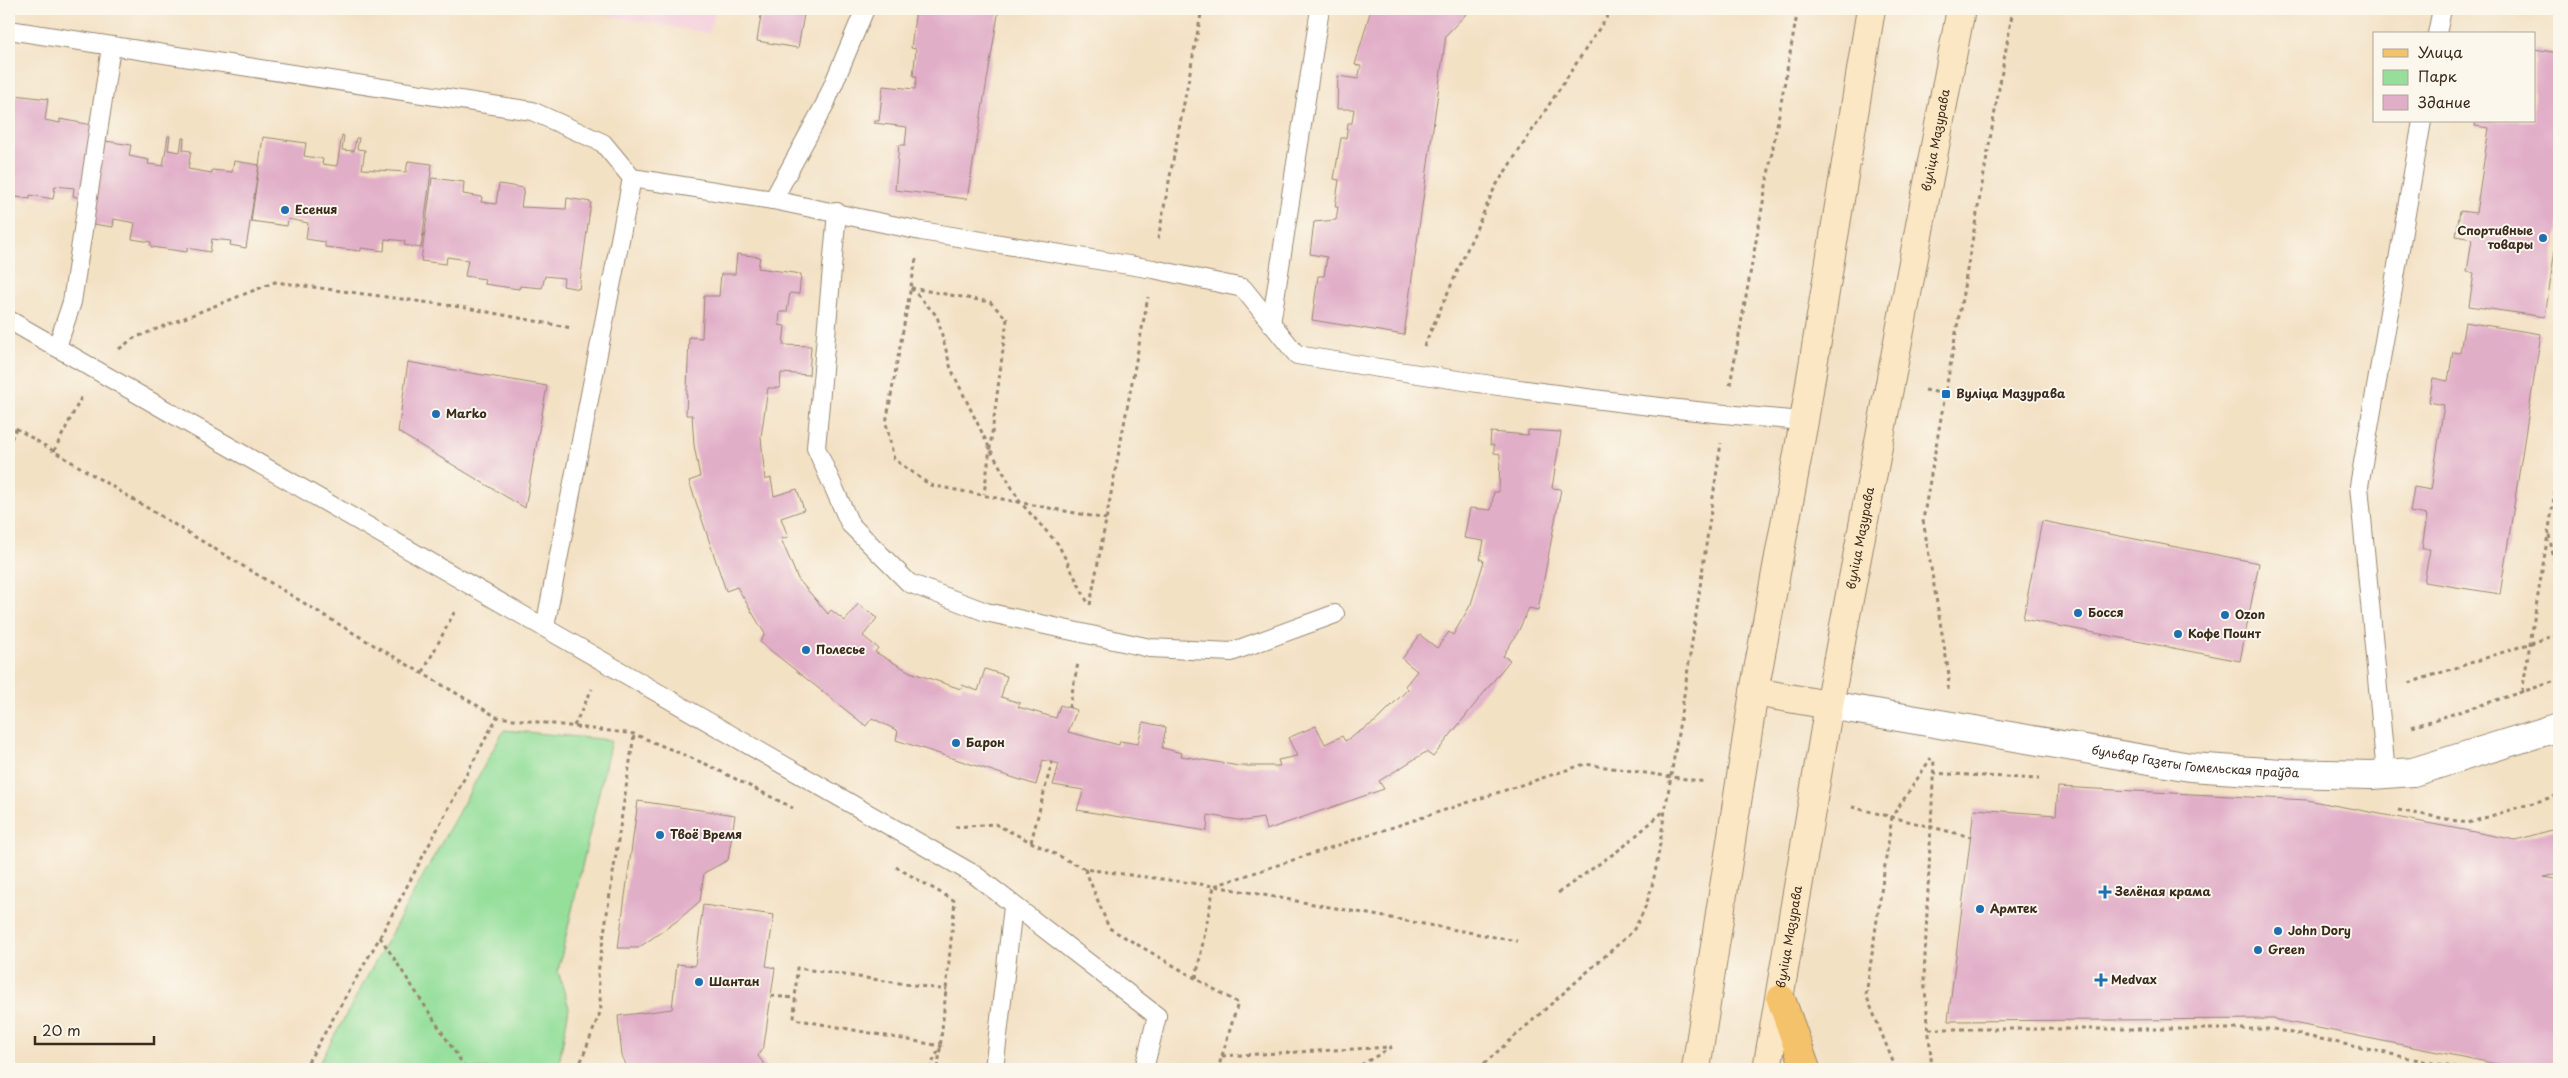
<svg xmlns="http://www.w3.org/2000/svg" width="2568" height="1078" font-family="'Playpen Sans',sans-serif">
	<rect width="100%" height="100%" fill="#fbf7ec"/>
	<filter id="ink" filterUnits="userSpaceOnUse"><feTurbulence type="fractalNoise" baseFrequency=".02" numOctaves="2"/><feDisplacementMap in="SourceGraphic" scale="10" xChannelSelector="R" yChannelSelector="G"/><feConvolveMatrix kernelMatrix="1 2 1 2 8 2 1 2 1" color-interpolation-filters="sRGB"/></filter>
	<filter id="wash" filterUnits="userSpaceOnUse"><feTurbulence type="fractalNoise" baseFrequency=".0096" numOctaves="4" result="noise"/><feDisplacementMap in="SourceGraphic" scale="20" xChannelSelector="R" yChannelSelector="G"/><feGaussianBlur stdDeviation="1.12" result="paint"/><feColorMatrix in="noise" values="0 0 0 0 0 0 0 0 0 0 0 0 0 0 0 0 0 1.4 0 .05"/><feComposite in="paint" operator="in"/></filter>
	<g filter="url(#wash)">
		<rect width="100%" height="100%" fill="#f3e1c4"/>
		<path fill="#f4cfdd" d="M566 9H716L709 33Z"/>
		<path fill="#95df9b" stroke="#68845c" d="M504 730 611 740 558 971 569 1008 558 1069H316Z"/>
		<g id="blocks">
			<g fill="#e1aec8">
				<path d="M762 9H805L798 48 757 41Z"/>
				<path d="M916 9H999L967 199 895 190 899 145H905L907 127 874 123 875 121H879L883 86 915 89 917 76H913L916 49 911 48Z"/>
				<path d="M1371 9H1471L1446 35 1404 335 1312 320 1318 276H1324L1327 257 1310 254 1314 222 1336 220 1338 207H1335L1339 180 1334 179 1341 138H1346L1348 123H1352L1354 109H1337L1338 76 1358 79 1361 66 1355 65Z"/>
				<path d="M2534 49 2559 53V222L2545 317 2469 306 2474 273 2467 272 2472 239 2456 236 2460 211 2476 213 2489 128 2475 126 2476 121H2534Z"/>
				<path d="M15 95 48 99 45 120 60 123V119L97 126 86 199 73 196 74 188 55 186 53 199 30 195V199L9 196V113L12 114Z"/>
				<path d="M342 135 344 136 342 150 354 151 356 138H359L357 149 365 150 362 169 406 172 408 161 432 164 421 248 404 245 405 241 385 239 384 251 361 248V251L325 247V242L306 239 308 223 288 219 287 226 251 221 263 137 306 143 304 156 323 159 322 164 337 166Z"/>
				<path d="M168 136H170L168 150 180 152 182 138H184L183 150 191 151 188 169 212 173V170L232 172 234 161 259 165 246 248 230 245 231 241 212 239 210 252 187 248V252L151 247V242L132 239 135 223 114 219 113 227 86 223 99 140 131 145 129 156 149 160 148 164 163 166Z"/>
				<path d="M432 178 464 182 463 194 482 197 481 202 496 204 499 184 524 188 521 207 566 209 567 198 591 202 579 289 563 286 564 278 545 276 542 288 520 286 519 289 484 284 485 279 465 276 468 260 447 257 446 264 421 261Z"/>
				<path d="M737 254 760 257 758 268 801 274 799 294 790 293 787 312H780L779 325 785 326 783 345 811 346 809 375 781 373 780 388H768L761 437 765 480 771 478 774 496 797 489 804 510 781 518 788 537 781 539 798 579 828 614 831 610 845 621 858 604 877 618 863 636 878 648 875 652 910 672 961 689 962 685 978 691 985 669 1007 676 1001 697 1020 703 1018 707 1056 718 1060 705 1077 710 1068 732 1119 745 1120 741 1138 744 1143 722 1166 727 1162 748 1182 753 1181 756 1239 766H1280L1278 760 1297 756 1288 738 1316 726 1325 744 1342 736 1345 741 1376 721 1408 689 1405 686 1417 671 1402 659 1420 635 1437 648 1449 632 1453 635 1471 604 1484 561 1480 559 1484 541 1464 538 1470 508 1491 510 1494 492H1499L1500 454 1494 453V445H1490L1491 432 1528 435V430L1561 432 1552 488 1561 489 1538 610 1529 608 1518 632 1503 656 1510 660 1433 757 1426 752 1379 781 1384 789 1266 830 1263 818 1244 821 1208 815 1207 831 1077 810 1084 790 1053 785 1059 764 1043 760 1036 785 896 740 898 731 872 718 866 726 760 642 765 634 737 587 726 591 689 481 700 477 694 445 692 415H686L689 337 702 338 704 296H719L721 274H735Z"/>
				<path d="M2465 322 2541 334 2500 594 2424 582 2430 549H2422L2427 515 2410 512 2414 487 2431 490 2444 405 2429 402 2433 378 2448 381 2453 352 2460 353Z"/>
				<path d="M408 362 547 386 525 508 398 432Z"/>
				<path d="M2042 521 2259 563 2240 661 2023 619Z"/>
				<path d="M2058 787 2307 800 2516 840 2559 828V873L2544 877 2559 880V1069H2522L2273 1019 1948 1021 1974 809 2056 815Z"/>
				<path d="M638 801 735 815 728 860 704 873 700 901 677 921 638 948H618Z"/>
				<path d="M703 905 774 915 766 966 775 968 764 1045 758 1056 768 1069H628L622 1056 618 1016 672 1009 677 964 695 966Z"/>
			</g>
		</g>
	</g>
	<g filter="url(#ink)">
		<use href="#blocks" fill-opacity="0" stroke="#978671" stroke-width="1"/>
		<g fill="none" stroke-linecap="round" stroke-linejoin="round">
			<defs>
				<g id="service">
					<path d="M9 30 532 111 603 143 632 178 773 200 921 231 1153 269 1243 288 1297 355C1465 382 1635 408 1804 421"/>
					<path d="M2437 34 2442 9"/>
					<path d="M773 200 825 104 865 9"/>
					<path d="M837 212 816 448 850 524 909 583 986 612 1150 648 1231 652 1335 614"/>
					<path d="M9 320 975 875 1157 1016 1144 1069"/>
					<path d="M1271 324 1320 9"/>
					<path d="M57 347 72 302 111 47"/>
					<path d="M545 627 632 178"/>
					<path d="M2386 774 2359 486 2422 121"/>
					<path d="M994 1069 1013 907"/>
				</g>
				<g id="minor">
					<path id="s1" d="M1829 705 2190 767 2282 773 2372 775 2413 772 2559 727"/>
				</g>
				<g id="secondary">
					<path d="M1754 692 1829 705"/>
					<path d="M1696 1069 1754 692 1804 421 1871 9"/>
					<path id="s2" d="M1767 1069 1829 705 1961 9"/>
				</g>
				<path id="primary" d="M1781 999 1806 1069"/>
			</defs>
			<use href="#service" stroke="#978671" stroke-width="20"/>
			<use href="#minor" stroke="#978671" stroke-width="30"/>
			<use href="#secondary" stroke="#978671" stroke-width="30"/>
			<use href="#primary" stroke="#978671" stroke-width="30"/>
			<g stroke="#978671" stroke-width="3" stroke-dasharray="4 4" stroke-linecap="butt">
				<path d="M1158 239 1202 9"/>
				<path d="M916 259 886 423 894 459 930 485 1106 519"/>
				<path d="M911 288 937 316 951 369 990 449 1020 502 1058 544 1089 605"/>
				<path d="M911 288 990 302 1007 319 984 494"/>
				<path d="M1424 346 1495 187 1612 9"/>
				<path d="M119 349 134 338 275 282 461 307 572 328"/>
				<path d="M1730 385 1798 9"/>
				<path d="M1925 390 1946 394"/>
				<path d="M9 424 355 634 497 717 634 734 708 765 793 808"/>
				<path d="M11 439 16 429"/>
				<path d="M54 451 82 396"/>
				<path d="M2549 535 2559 583"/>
				<path d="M1090 605 1148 297"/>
				<path d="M423 672 456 609"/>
				<path d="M2409 683 2559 634"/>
				<path d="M1948 690 1949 675 1923 520 2013 9"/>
				<path d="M2522 692 2559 468"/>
				<path d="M1069 708 1078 663"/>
				<path d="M574 726 592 689"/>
				<path d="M2412 727 2559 680"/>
				<path d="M1933 773 2039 779"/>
				<path d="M1852 807 1971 837"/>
				<path d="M2398 810 2468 823 2559 795"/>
				<path d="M955 827 995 824 1085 869 1214 886 1585 764 1706 782"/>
				<path d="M1031 842 1052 762"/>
				<path d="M896 867 955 901 938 1069"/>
				<path d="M1085 869 1109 928 1238 1003 1218 1069"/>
				<path d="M1558 893 1623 847 1664 811"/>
				<path d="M380 937 466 1069"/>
				<path d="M1196 978 1214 886 1517 941"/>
				<path d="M771 996 795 998"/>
				<path d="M1929 1029H2273L2461 1069"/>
				<path d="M1222 1056 1392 1047"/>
				<path d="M304 1069 380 937 497 717"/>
				<path d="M578 1069 601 1010 598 973 634 735"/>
				<path d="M929 1069 941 1046 794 1019 797 968 947 990"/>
				<path d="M1354 1069 1392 1047"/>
				<path d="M1478 1069 1632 932C1657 895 1658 848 1666 805 1687 685 1703 563 1721 443"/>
				<path d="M1896 1069 1866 995 1892 817 1931 758"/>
				<path d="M1932 1069 1924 978 1934 759"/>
			</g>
			<use href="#service" stroke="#fff" stroke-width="18"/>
			<use href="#minor" stroke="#fff" stroke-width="28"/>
			<use href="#secondary" stroke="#fbe7c3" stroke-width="28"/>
			<use href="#primary" stroke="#f4c26a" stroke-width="28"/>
		</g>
	</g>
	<g fill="#1f6fb2" stroke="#fbf7ec" stroke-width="2">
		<circle cx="285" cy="210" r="5"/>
		<circle cx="2543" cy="238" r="5"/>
		<rect x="1941" y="389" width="10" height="10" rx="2.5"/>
		<circle cx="436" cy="414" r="5"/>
		<circle cx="2078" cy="613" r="5"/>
		<circle cx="2225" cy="615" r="5"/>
		<circle cx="2178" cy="634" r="5"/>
		<circle cx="806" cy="650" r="5"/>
		<circle cx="956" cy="743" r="5"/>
		<circle cx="660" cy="835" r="5"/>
		<path d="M2102.5 884.5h5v5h5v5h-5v5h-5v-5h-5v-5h5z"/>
		<circle cx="1980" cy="909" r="5"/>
		<circle cx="2278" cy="931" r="5"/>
		<circle cx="2258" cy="950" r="5"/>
		<path d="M2098.5 972.5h5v5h5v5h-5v5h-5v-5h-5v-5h5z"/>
		<circle cx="699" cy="982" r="5"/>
	</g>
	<g text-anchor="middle" stroke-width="4" stroke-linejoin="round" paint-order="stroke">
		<g font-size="12" fill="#3b2a1e" stroke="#fbf7ec">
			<text dy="4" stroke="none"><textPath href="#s2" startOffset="944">вуліца Мазурава</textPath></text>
			<text dy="4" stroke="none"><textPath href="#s2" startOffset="539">вуліца Мазурава</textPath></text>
			<text dy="4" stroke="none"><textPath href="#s1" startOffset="371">бульвар Газеты Гомельская праўда</textPath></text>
			<text dy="4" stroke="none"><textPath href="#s2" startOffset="134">вуліца Мазурава</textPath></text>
		</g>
		<g font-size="12" font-weight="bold" fill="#3b2a1e" stroke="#fbf7ec" text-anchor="start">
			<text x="295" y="214">Есения</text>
			<text x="2533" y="235" text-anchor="end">Спортивные<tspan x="2533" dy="14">товары</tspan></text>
			<text x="1956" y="398">Вуліца Мазурава</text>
			<text x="446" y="418">Marko</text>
			<text x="2088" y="617">Босся</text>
			<text x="2235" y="619">Ozon</text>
			<text x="2188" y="638">Кофе Поинт</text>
			<text x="816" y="654">Полесье</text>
			<text x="966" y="747">Барон</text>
			<text x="670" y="839">Твоё Время</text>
			<text x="2115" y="896">Зелёная крама</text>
			<text x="1990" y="913">Армтек</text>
			<text x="2288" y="935">John Dory</text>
			<text x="2268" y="954">Green</text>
			<text x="2111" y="984">Medvax</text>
			<text x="709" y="986">Шантан</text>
		</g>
	</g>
	<rect width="2568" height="1078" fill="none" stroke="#fbf7ec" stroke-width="30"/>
	<rect x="2373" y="32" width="162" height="90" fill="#fbf7ec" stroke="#aea59a"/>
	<rect x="2383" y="49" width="25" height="8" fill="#f4c26a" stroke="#aea59a"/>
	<text x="2418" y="58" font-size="15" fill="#3b2a1e">Улица</text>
	<rect x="2383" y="70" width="25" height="15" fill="#95df9b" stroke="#aea59a"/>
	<text x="2418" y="82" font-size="15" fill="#3b2a1e">Парк</text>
	<rect x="2383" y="95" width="25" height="15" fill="#e1aec8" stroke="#aea59a"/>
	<text x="2418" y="108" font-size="15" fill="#3b2a1e">Здание</text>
	<path d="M35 1036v8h119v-8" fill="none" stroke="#3b2a1e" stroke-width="2.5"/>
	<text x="42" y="1036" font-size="15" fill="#3b2a1e" stroke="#fbf7ec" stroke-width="4" paint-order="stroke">20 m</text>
</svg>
